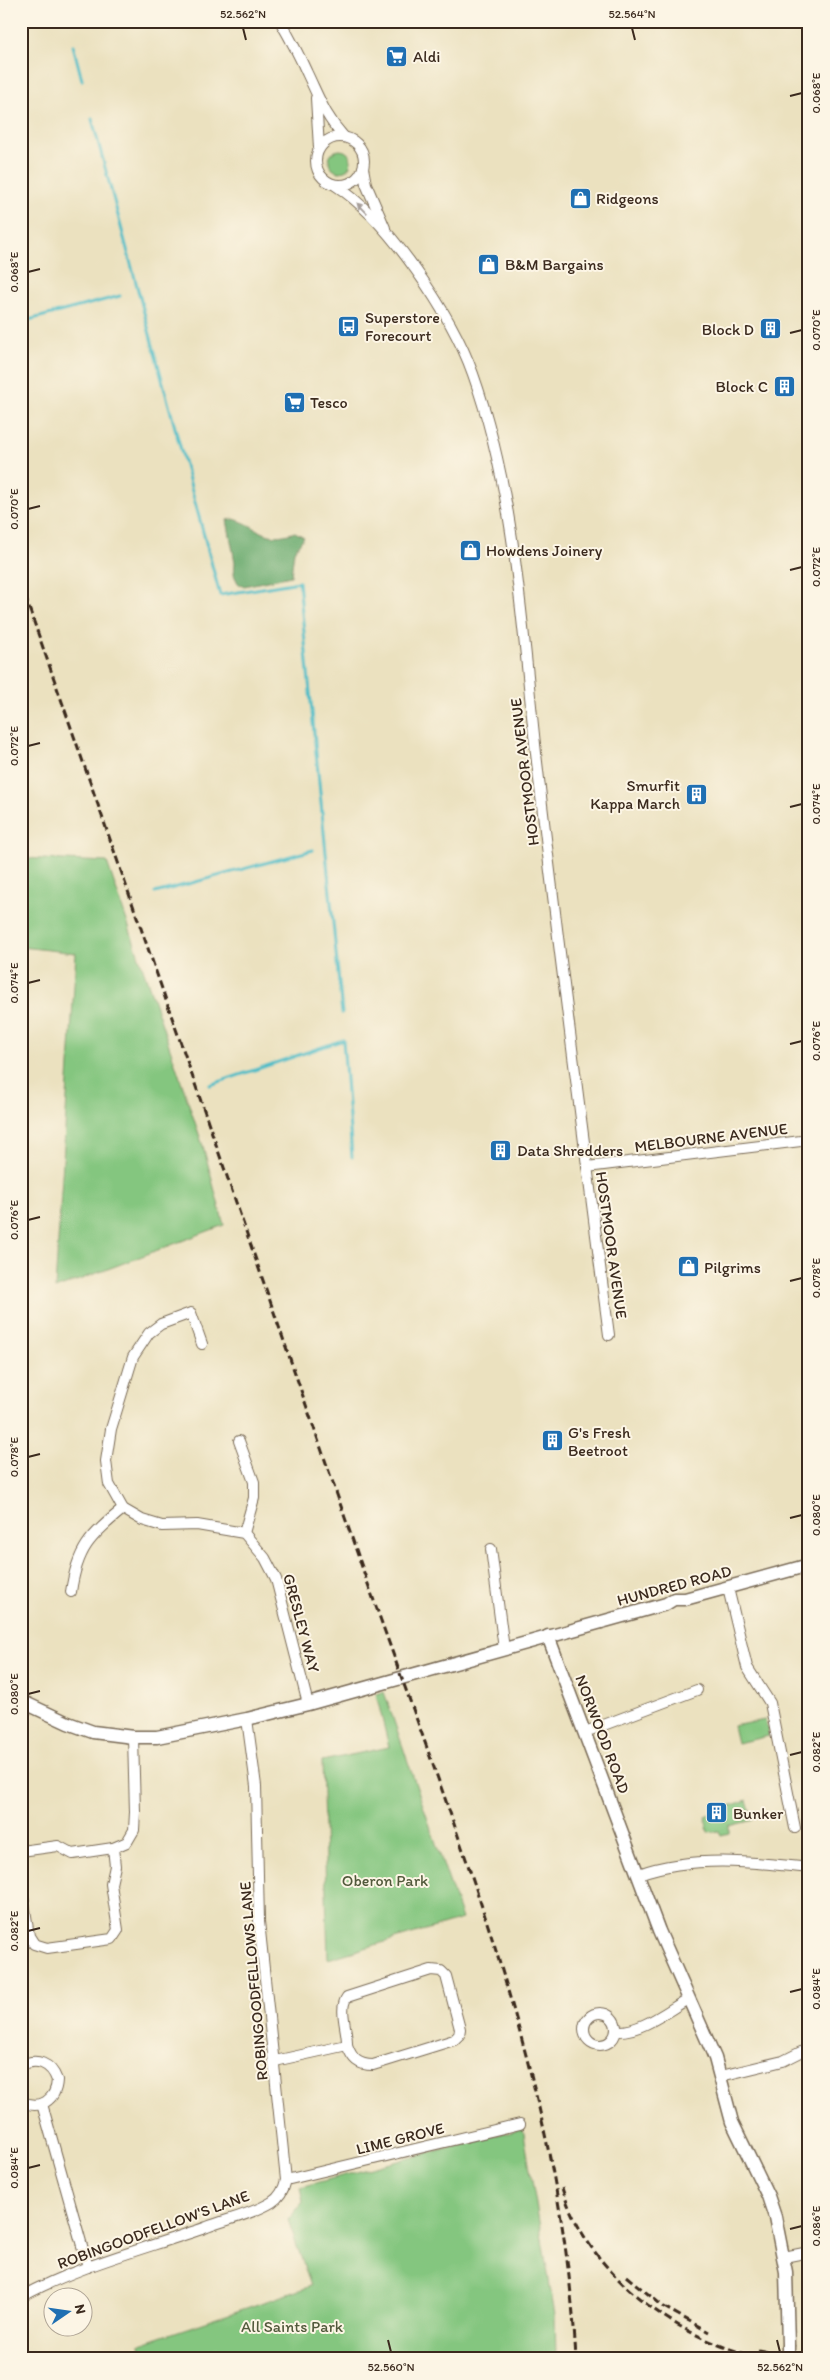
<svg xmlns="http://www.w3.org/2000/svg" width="830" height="2380" font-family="Itim,sans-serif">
	<rect width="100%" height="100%" fill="#fcf5e5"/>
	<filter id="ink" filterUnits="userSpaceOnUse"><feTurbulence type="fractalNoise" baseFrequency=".02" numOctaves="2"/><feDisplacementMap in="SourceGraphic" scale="10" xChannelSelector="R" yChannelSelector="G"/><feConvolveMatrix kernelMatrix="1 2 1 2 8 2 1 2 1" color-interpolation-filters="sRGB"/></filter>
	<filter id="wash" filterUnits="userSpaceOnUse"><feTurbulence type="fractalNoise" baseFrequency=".0096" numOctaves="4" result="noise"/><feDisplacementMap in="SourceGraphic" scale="20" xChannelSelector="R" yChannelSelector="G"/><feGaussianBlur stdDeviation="1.12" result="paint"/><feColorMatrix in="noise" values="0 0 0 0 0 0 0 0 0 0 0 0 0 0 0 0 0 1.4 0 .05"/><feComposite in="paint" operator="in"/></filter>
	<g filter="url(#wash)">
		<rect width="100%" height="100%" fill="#ebe1bf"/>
		<g fill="#84c67f" stroke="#60784e">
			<circle cx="340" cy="161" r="11"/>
			<path d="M21 858 107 862 203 1146 224 1225 55 1289 76 953 21 947Z"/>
			<path d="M384 1692 462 1919 328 1959 322 1761 389 1747 376 1694Z"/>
			<path d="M765 1720 769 1736 737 1743 733 1726Z"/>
			<path d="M747 1800 753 1820 729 1826V1833L721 1835 719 1831 708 1832 705 1816 712 1813 714 1817 723 1812 721 1809Z"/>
			<path d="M523 2128 555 2315 556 2359H142L140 2344 311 2286 288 2220 303 2202 300 2187Z"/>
		</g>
		<path fill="#6bab6e" stroke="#536a46" d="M234 519C262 527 263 543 295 532L304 537 294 551 291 576 244 586 239 585 234 575 235 562 227 520Z"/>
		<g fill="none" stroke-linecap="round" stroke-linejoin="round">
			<g stroke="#4fbdc7" stroke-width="3">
				<path d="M73 45 82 80"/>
				<path d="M92 119 220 595 299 582 342 1013"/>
				<path d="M21 322 120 296"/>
				<path d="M155 893 313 850"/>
				<path d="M210 1085 343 1040 352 1157"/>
			</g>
		</g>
	</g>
	<g filter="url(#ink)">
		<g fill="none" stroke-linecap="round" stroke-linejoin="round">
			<defs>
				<g id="minor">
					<path d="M280 21C290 38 299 55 307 73 319 98 325 116 344 137"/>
					<path d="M316 98 319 148"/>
					<circle cx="340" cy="161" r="24"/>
					<path d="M363 168 366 184 385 228"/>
					<path d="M335 185C388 219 452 315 473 374 517 498 522 633 537 762 559 953 584 1144 609 1335"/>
					<path d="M587 1167 809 1140"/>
					<path d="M202 1344 191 1313 161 1324 149 1333 133 1357 111 1429 106 1461 109 1484 123 1509 142 1520 162 1526 197 1525 244 1533 265 1558 276 1579 308 1704"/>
					<path d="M239 1441 254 1482V1498L244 1533"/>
					<path d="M491 1549 504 1649"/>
					<path d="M728 1588 747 1667 770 1703 795 1828"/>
					<path d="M71 1592C77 1549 90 1536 123 1509"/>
					<path d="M585 1732 697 1690"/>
					<path d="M21 1851 58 1846 73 1854 113 1848 127 1842 134 1830 135 1812 133 1737"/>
					<path d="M639 1874C692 1855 754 1862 809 1868"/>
					<path d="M21 1883 29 1936 34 1944 47 1948 112 1939 118 1930 111 1884 115 1866 113 1848"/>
					<circle cx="600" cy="2029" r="16"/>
					<path d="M616 2031C640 2033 667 2011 688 1999"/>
					<path d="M275 2061 347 2045C348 2031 338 2009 347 1997L431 1970 441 1971 446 1976 460 2029 459 2035 454 2040 373 2065C358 2065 352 2059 347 2045"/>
					<path d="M21 2066C36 2057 51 2063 57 2080 56 2100 40 2111 21 2101"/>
					<path d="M721 2076 783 2061 809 2048"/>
					<path d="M42 2104 88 2267"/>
					<path d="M286 2180 520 2124"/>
					<path d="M784 2257 809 2252"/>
					<path d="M21 2297C79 2265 145 2249 207 2227 228 2219 253 2214 272 2202 280 2197 284 2189 286 2180L259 1921 256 1786 247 1719"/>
				</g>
				<g id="tertiary">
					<path d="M548 1636 659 1931 715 2058 732 2122 768 2196 775 2217 786 2272 788 2345"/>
					<path d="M21 1701 68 1723 93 1732 133 1737H157L247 1719 308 1704 666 1604 674 1599H685L809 1565"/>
				</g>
			</defs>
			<use href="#minor" stroke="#796a56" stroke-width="12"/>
			<use href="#tertiary" stroke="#796a56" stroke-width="15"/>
			<use href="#minor" stroke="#fff" stroke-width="10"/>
			<use href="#tertiary" stroke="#fff" stroke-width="12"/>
			<g stroke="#3b2a1e" stroke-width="3" stroke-dasharray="8 4" stroke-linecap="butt">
				<path d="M21 585C136 912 249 1240 362 1567 452 1824 562 2083 576 2359"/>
				<path d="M562 2188C589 2276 679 2342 767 2359"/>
				<path d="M626 2276 664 2307 709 2332"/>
				<path d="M758 2350 803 2359"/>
			</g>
			<defs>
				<path id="tertiary-bridge" d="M788 2359V2345"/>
			</defs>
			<use href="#tertiary-bridge" stroke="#796a56" stroke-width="15" stroke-linecap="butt"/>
			<use href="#tertiary-bridge" stroke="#fff" stroke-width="12"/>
		</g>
		<defs><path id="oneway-solid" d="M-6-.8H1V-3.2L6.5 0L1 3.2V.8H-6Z" transform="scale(1.25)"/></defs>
		<use fill="#a79f9a" href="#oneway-solid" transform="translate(362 208) rotate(-134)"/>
	</g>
	<path fill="none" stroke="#3b2a1e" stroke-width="2" d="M243 28 246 40M632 28 635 40M790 96 802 93M28 272 40 269M790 333 802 330M28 509 40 506M790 570 802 567M28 746 40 743M790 807 802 804M28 983 40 980M790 1044 802 1041M28 1220 40 1217M790 1281 802 1278M28 1457 40 1454M790 1518 802 1515M28 1694 40 1691M790 1755 802 1752M28 1931 40 1928M790 1992 802 1989M28 2168 40 2165M790 2229 802 2226M388 2340 391 2352M777 2340 780 2352"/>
	<defs>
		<symbol id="supermarket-square" viewBox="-11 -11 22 22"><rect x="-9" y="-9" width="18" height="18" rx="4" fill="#1f6fb2" stroke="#fcf5e5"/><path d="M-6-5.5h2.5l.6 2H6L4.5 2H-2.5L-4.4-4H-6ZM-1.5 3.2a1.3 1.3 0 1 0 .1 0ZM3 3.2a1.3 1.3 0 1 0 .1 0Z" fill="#fff"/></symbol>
		<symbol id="shop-square" viewBox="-11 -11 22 22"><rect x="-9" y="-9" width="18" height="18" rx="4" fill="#1f6fb2" stroke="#fcf5e5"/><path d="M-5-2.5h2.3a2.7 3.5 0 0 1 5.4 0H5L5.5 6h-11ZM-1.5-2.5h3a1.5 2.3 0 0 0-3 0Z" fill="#fff"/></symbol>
		<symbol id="bus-square" viewBox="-11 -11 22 22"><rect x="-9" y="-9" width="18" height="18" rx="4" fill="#1f6fb2" stroke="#fcf5e5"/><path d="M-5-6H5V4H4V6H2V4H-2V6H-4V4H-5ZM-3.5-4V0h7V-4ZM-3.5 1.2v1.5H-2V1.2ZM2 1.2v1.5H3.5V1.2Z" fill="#fff"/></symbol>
		<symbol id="building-square" viewBox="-11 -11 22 22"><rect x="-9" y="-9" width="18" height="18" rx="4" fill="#1f6fb2" stroke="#fcf5e5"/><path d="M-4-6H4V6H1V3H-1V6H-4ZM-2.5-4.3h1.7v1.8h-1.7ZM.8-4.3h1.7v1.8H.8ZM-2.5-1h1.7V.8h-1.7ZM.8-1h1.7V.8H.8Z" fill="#fff"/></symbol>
	</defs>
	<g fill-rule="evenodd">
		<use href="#supermarket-square" x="384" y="44" width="25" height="25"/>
		<use href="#shop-square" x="568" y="186" width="25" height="25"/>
		<use href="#shop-square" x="476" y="252" width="25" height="25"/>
		<use href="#bus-square" x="336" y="314" width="25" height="25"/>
		<use href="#building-square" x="758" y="316" width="25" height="25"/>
		<use href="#building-square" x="772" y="374" width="25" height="25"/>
		<use href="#supermarket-square" x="282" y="390" width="25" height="25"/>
		<use href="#shop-square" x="458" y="538" width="25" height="25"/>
		<use href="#building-square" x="684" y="782" width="25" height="25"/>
		<use href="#building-square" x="488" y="1138" width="25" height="25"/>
		<use href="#shop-square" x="676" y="1254" width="25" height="25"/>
		<use href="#building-square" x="540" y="1428" width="25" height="25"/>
		<use href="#building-square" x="704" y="1800" width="25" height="25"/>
	</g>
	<g text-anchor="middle" stroke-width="4" stroke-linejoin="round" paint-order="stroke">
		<g font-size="16" fill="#3b2a1e" stroke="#fcf5e5" text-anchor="start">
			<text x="413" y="62">Aldi</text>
			<text x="596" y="204">Ridgeons</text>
			<text x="505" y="270">B&amp;M Bargains</text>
			<text x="365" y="323">Superstore<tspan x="365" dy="18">Forecourt</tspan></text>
			<text x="754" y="335" text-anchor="end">Block D</text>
			<text x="768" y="392" text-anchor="end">Block C</text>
			<text x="310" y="408">Tesco</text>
			<text x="486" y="556">Howdens Joinery</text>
			<text x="680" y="791" text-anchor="end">Smurfit<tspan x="680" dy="18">Kappa March</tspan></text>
			<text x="517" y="1156">Data Shredders</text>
			<text x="704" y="1273">Pilgrims</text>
			<text x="568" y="1438">G's Fresh<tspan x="568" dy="18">Beetroot</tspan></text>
			<text x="733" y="1819">Bunker</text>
		</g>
		<g font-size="16" fill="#3b2a1e" stroke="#fcf5e5">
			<text transform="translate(524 772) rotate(-97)" y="6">HOSTMOOR AVENUE</text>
			<text transform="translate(711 1137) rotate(-7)" y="6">MELBOURNE AVENUE</text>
			<text transform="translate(612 1245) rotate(82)" y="6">HOSTMOOR AVENUE</text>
			<text transform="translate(674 1585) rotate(-15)" y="6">HUNDRED ROAD</text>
			<text transform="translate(302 1623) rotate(75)" y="6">GRESLEY WAY</text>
			<text transform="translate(603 1734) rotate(69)" y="6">NORWOOD ROAD</text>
			<text transform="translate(253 1981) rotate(-95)" y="6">ROBINGOODFELLOWS LANE</text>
			<text transform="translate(400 2138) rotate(-14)" y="6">LIME GROVE</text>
			<text transform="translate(153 2229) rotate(-20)" y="6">ROBINGOODFELLOW'S LANE</text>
		</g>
		<g font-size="16" fill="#51593b" stroke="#fcf5e5">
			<text x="385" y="1886">Oberon Park</text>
			<text x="292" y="2332">All Saints Park</text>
		</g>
	</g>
	<rect width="830" height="2380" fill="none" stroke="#fcf5e5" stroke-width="55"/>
	<g transform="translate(68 2312) rotate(77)"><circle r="24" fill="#fcf5e5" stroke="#afa495"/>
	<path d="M0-4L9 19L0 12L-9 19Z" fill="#1f6fb2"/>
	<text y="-8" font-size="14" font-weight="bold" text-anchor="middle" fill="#3b2a1e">N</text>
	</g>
	<rect x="28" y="28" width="774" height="2324" fill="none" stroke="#3b2a1e" stroke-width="2"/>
	<g font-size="12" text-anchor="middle" fill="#3b2a1e">
		<text x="243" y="18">52.562°N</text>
		<text x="632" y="18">52.564°N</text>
		<text transform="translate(816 93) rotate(-90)" y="4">0.068°E</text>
		<text transform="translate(14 272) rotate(-90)" y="4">0.068°E</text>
		<text transform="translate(816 330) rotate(-90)" y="4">0.070°E</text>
		<text transform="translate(14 509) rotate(-90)" y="4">0.070°E</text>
		<text transform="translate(816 567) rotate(-90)" y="4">0.072°E</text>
		<text transform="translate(14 746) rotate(-90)" y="4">0.072°E</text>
		<text transform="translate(816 804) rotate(-90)" y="4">0.074°E</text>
		<text transform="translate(14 983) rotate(-90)" y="4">0.074°E</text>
		<text transform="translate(816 1041) rotate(-90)" y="4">0.076°E</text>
		<text transform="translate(14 1220) rotate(-90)" y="4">0.076°E</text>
		<text transform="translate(816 1278) rotate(-90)" y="4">0.078°E</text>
		<text transform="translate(14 1457) rotate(-90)" y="4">0.078°E</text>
		<text transform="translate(816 1515) rotate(-90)" y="4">0.080°E</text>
		<text transform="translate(14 1694) rotate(-90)" y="4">0.080°E</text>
		<text transform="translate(816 1752) rotate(-90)" y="4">0.082°E</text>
		<text transform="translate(14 1931) rotate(-90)" y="4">0.082°E</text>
		<text transform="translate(816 1989) rotate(-90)" y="4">0.084°E</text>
		<text transform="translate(14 2168) rotate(-90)" y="4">0.084°E</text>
		<text transform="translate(816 2226) rotate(-90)" y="4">0.086°E</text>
		<text x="391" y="2371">52.560°N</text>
		<text x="780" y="2371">52.562°N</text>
	</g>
</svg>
